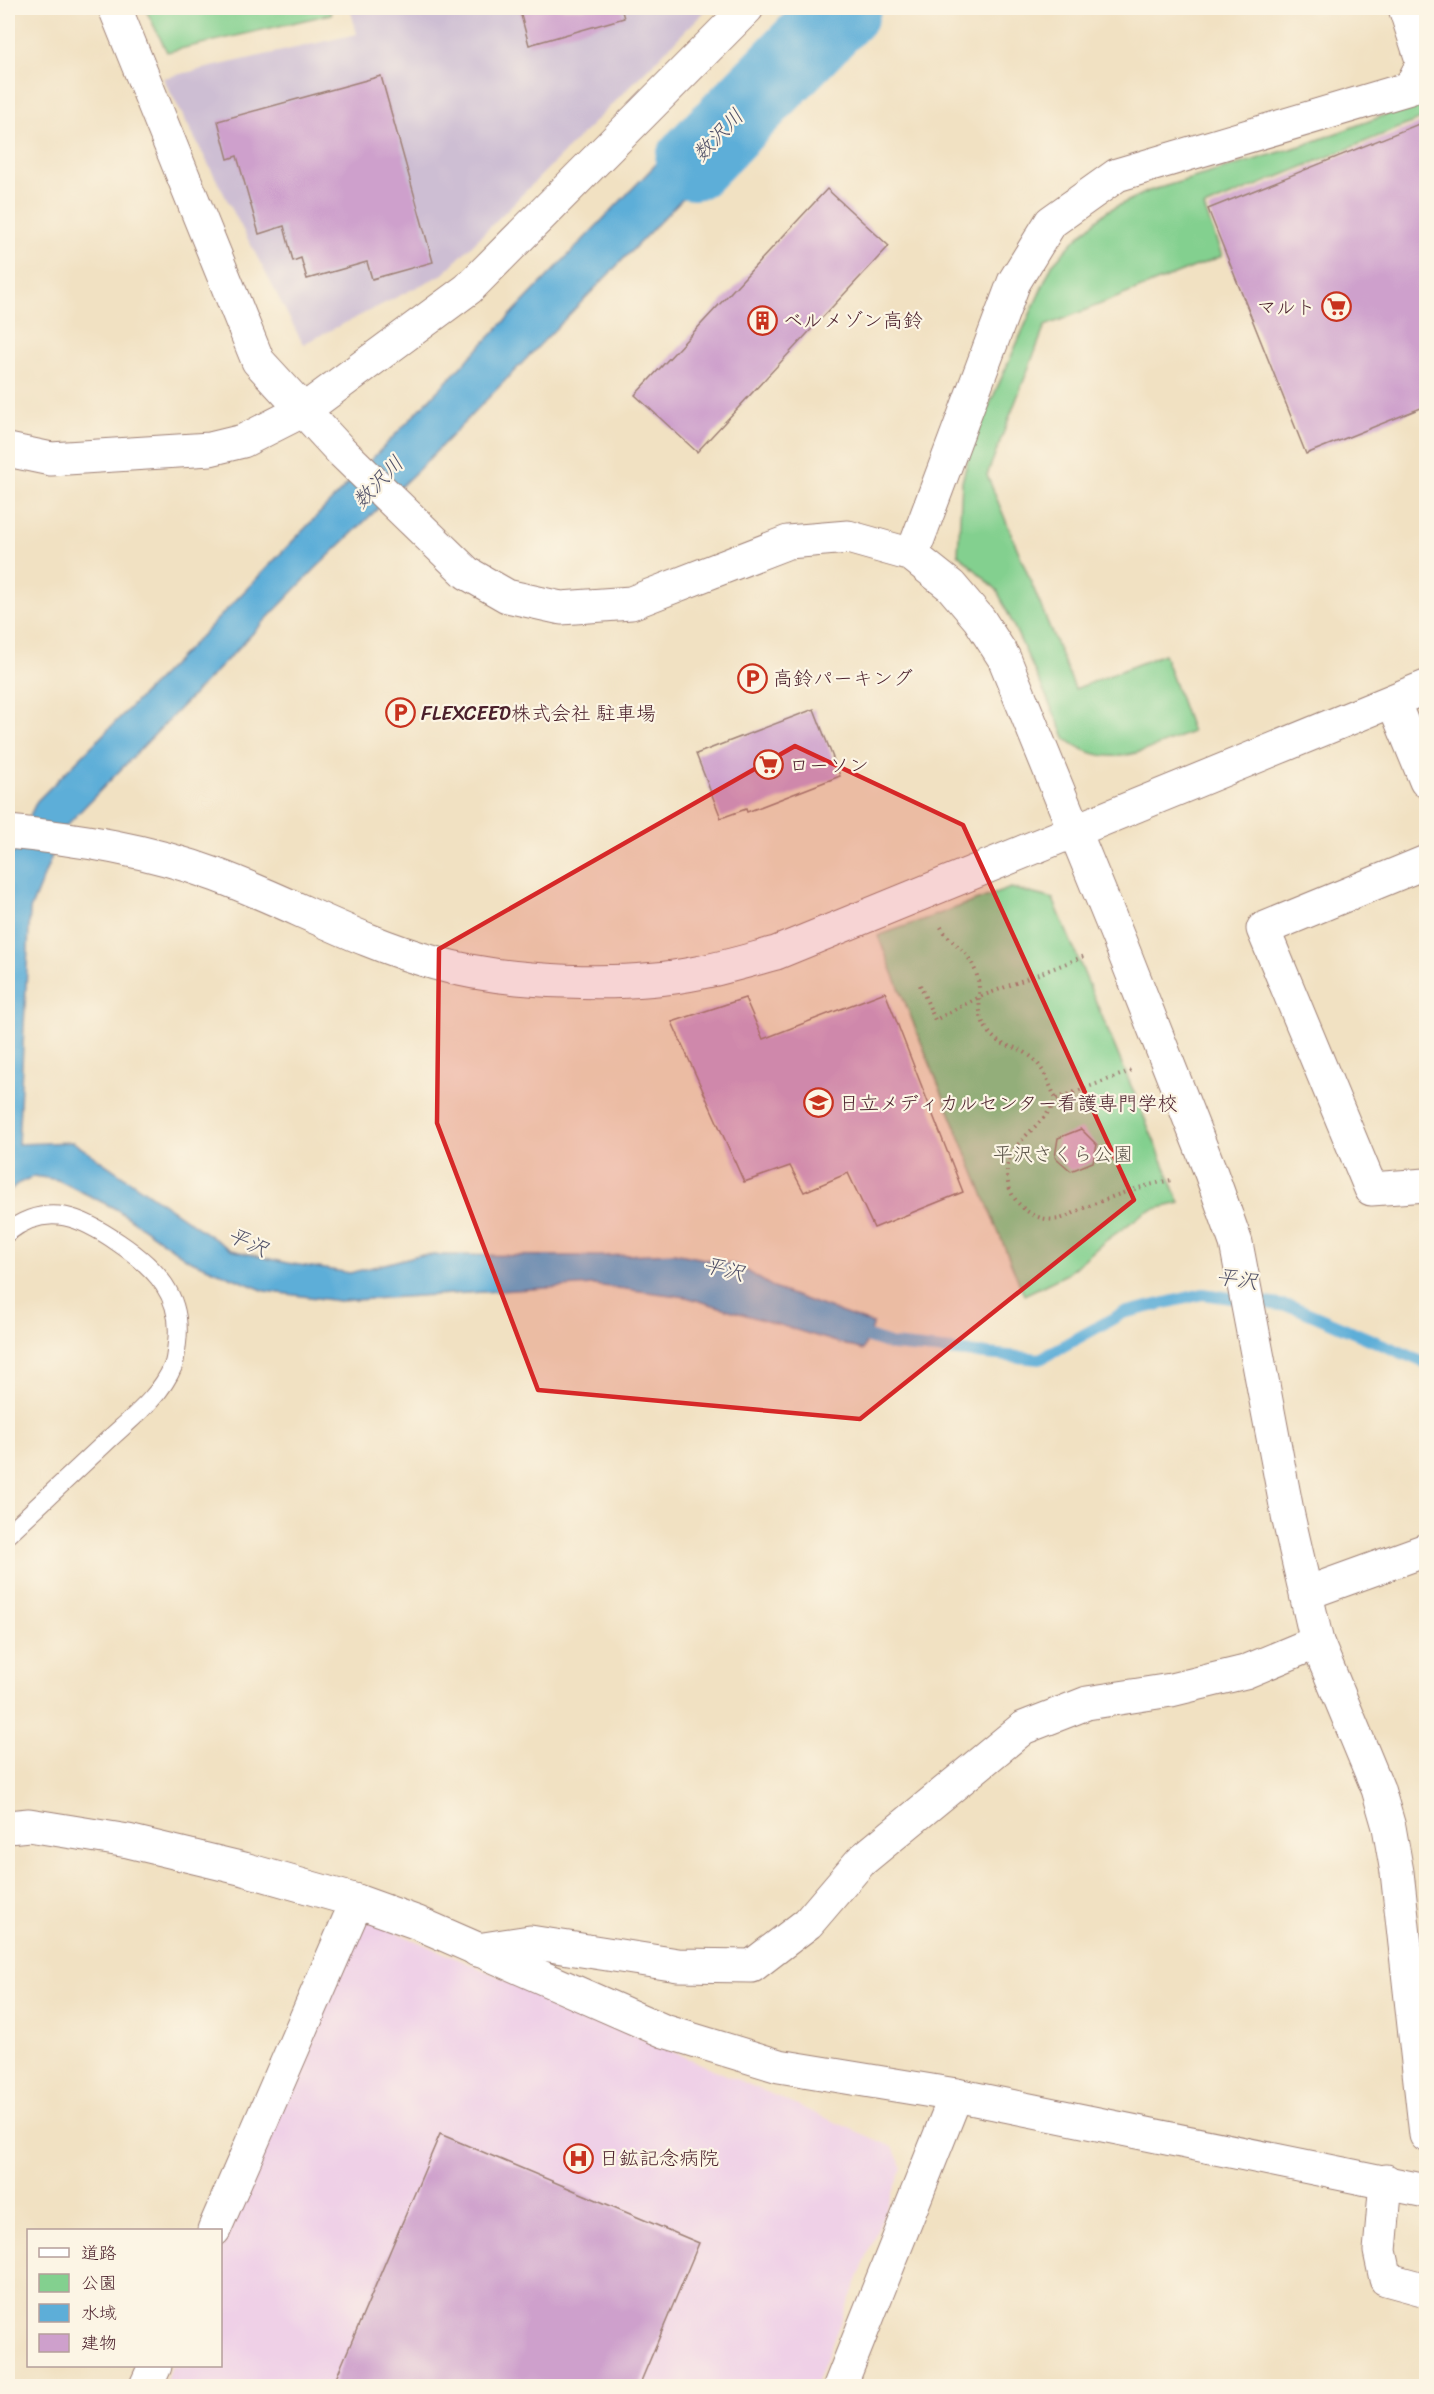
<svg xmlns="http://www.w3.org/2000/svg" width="1434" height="2394" font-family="Sriracha,'Klee One',sans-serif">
	<rect width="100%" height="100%" fill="#fcf5e5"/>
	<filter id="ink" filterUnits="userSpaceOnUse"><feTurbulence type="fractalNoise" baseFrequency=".0167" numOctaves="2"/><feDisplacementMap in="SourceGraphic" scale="12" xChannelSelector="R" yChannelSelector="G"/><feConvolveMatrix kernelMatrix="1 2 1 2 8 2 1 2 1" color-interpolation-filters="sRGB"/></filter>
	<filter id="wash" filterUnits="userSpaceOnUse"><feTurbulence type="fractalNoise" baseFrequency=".008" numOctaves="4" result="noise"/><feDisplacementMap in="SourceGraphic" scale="24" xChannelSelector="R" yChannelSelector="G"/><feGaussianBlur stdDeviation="1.35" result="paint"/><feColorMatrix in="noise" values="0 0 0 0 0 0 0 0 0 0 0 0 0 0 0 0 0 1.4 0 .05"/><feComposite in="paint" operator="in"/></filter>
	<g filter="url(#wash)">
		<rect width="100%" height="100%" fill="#f1e1c2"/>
		<path fill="#efd0e7" d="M370 1921 893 2147 902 2168 815 2386H164L172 2366H220L221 2250 357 1924Z"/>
		<path fill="#cdbed3" d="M350 8H708L443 274 303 344 163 78 357 34Z"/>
		<g fill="#83d08f" stroke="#66785d" stroke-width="1.5">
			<path d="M145 8H329L331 14 167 52Z"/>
			<path d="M1426 100V117L1204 207 1222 256 1045 326 987 475 1075 689 1164 654 1192 732C1147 749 1110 773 1066 739L997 590 958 554 962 482 972 444 1052 265 1076 239 1107 211 1149 191 1304 145Z"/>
			<path d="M1011 888 1053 899 1180 1203 1147 1211 1104 1242 1067 1274 1024 1295 878 936Z"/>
		</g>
		<path fill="#5daed8" stroke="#546682" stroke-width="1.5" d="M740 77 785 93 419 469 316 568 63 829 30 910 18 1144 73 1142 231 1250 287 1263 350 1273 419 1255 600 1256 674 1253 739 1266 776 1289 873 1324 863 1350 686 1297 594 1285 339 1301 265 1291 189 1260 116 1209 58 1180 34 1176 17 1184 8 1193V861L37 801 208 629Z"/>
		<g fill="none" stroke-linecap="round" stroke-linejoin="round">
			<path stroke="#5daed8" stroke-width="12" d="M854 1332 892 1345 1040 1359 1123 1313 1203 1294 1294 1307 1426 1363"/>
			<path stroke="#5daed8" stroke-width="76" d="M693 162 843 8"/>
		</g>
		<g id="blocks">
			<g fill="#cea0cc">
				<path d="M519 8H621L624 18 529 45Z"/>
				<path d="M381 76 433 262 372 279 367 262 307 279 301 258 293 261 284 226 259 234 237 156 228 159 218 121Z"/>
				<path d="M1426 121V406L1306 454 1208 209Z"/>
				<path d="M827 189 889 246 697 452 635 395Z"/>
				<path d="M814 709 840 776 747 812 746 809 721 818 696 754Z"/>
				<path d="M885 992 963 1192 874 1228 848 1173 804 1192 790 1166 744 1182 672 1022 745 998 763 1039Z"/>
				<path d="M1081 1129 1097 1145 1093 1162 1071 1171 1055 1157 1058 1138Z"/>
				<path d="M440 2134 699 2243 639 2386H342L334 2383Z"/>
			</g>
		</g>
	</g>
	<g filter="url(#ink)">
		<use href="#blocks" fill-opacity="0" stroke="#9e8076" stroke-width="1.5"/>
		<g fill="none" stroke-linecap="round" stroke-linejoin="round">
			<defs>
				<path id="lane" d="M8 1232C48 1201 83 1218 119 1243 156 1268 183 1296 177 1343 176 1350 176 1359 173 1366 160 1398 129 1420 104 1444 72 1474 40 1504 8 1534"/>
				<g id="street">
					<path d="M115 8 258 361 341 451 467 573 507 596 561 608 631 603 788 542 848 537 912 555 951 586 979 619 1004 658 1120 942 1211 1173 1236 1243 1288 1516 1317 1642 1378 1789 1389 1827 1397 1872 1426 2135"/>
					<path d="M8 450 51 459 210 449 243 441 304 410 468 289 747 8"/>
					<path d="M912 555 1014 282 1051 222 1117 175 1410 88 1423 63 1405 8"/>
					<path d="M1393 701 1426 781"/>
					<path d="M1426 862 1263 929 1371 1189 1426 1185"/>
					<path d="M1307 1593 1426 1550"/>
					<path d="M8 1827 29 1825 128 1841 244 1869 357 1901 418 1923 664 2031 779 2066 956 2095 1426 2191"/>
					<path d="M477 1950 530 1942 678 1965 752 1966 808 1923 861 1861 1023 1728 1087 1703 1171 1690 1245 1672 1317 1642"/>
					<path d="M1386 2181 1380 2251 1386 2279 1426 2290"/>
					<path d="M214 2230 357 1901"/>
					<path d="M146 2386 155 2366"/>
					<path d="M840 2386 956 2095"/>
				</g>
				<path id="secondary" d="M8 832C79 839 149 850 216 875 290 902 358 942 435 963 505 983 625 988 697 973 723 968 750 960 776 953L1426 687"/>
			</defs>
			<use href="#lane" stroke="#9e8076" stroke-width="20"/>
			<use href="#street" stroke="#9e8076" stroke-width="35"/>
			<use href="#secondary" stroke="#9e8076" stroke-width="35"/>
			<g stroke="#9e8076" stroke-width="4" stroke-dasharray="1.5 4.5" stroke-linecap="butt">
				<path d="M941 927C948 941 968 950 975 970 984 990 973 1011 988 1031 1002 1050 1011 1043 1026 1053 1043 1064 1048 1082 1056 1099"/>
				<path d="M920 985 935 1020 977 998 1085 956"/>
				<path d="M1131 1071 1056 1099C1046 1123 1018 1136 1009 1160 1005 1171 1007 1186 1013 1196 1022 1211 1040 1222 1059 1219 1069 1217 1079 1209 1089 1206 1116 1195 1143 1185 1172 1180"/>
			</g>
			<use href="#lane" stroke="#fff" stroke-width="18"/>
			<use href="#street" stroke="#fff" stroke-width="33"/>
			<use href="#secondary" stroke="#fff" stroke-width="33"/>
		</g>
	</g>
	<path fill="#d62828" fill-opacity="0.2" stroke="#d62828" stroke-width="4.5" stroke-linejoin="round" d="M795 746 963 825 1134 1200 860 1419 538 1390 437 1123 439 949Z"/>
	<defs>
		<symbol id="supermarket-ring" viewBox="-11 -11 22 22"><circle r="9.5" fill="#fcf5e5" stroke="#c8321e" stroke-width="1.5"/><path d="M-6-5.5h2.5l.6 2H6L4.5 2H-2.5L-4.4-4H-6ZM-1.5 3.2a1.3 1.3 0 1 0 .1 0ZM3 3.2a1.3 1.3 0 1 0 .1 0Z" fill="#c8321e"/></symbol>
		<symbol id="building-ring" viewBox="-11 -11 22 22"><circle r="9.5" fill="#fcf5e5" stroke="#c8321e" stroke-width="1.5"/><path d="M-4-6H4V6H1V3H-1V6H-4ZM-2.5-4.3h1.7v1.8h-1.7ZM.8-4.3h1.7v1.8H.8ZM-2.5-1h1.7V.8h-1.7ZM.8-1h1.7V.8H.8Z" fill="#c8321e"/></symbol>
		<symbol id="parking-ring" viewBox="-11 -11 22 22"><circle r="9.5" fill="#fcf5e5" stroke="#c8321e" stroke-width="1.5"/><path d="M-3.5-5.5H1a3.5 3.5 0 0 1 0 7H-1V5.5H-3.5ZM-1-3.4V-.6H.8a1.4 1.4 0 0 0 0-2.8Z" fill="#c8321e"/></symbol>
		<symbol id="university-ring" viewBox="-11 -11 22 22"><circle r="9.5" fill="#fcf5e5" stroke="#c8321e" stroke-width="1.5"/><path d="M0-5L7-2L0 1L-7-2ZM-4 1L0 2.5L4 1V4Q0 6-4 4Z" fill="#c8321e"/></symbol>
		<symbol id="hospital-ring" viewBox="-11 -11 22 22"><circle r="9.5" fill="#fcf5e5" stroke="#c8321e" stroke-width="1.5"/><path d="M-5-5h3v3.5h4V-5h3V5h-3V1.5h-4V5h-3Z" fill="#c8321e"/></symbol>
	</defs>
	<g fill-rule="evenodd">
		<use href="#supermarket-ring" x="1320" y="290" width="33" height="33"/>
		<use href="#building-ring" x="746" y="304" width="33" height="33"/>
		<use href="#parking-ring" x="736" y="662" width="33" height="33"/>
		<use href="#parking-ring" x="384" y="696" width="33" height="33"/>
		<use href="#supermarket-ring" x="752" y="748" width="33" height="33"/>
		<use href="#university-ring" x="802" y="1086" width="33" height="33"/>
		<use href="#hospital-ring" x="562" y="2142" width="33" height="33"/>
	</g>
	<g text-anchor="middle" stroke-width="4.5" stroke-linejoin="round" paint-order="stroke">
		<g font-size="20" fill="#4a1f2b" stroke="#fcf5e5" text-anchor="start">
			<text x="1316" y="314" text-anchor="end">マルト</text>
			<text x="783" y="327">ベルメゾン高鈴</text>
			<text x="773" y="685">高鈴パーキング</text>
			<text x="421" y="720">FLEXCEED株式会社 駐車場</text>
			<text x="789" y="772">ローソン</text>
			<text x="839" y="1110">日立メディカルセンター看護専門学校</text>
			<text x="599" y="2165">日鉱記念病院</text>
		</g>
		<g font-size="20" fill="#5b5449" stroke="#fcf5e5">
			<text x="1063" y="1161">平沢さくら公園</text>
		</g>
		<g font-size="21" font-style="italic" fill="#515168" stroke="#fcf5e5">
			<text transform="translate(718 135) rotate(-46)" y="7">数沢川</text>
			<text transform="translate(378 482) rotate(-46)" y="7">数沢川</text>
			<text transform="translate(248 1242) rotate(25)" y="7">平沢</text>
			<text transform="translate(724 1269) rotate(14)" y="7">平沢</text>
			<text transform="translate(1237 1279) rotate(8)" y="7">平沢</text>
		</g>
	</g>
	<rect width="1434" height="2394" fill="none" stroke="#fcf5e5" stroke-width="30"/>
	<rect x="27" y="2229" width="195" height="138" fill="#fcf5e5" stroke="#b59f9b" stroke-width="1.5"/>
	<rect x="39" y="2248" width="30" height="9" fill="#ffffff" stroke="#b59f9b" stroke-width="1.5"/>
	<text x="81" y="2259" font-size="18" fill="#4a1f2b">道路</text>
	<rect x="39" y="2274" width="30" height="18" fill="#83d08f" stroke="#b59f9b" stroke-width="1.5"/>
	<text x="81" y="2289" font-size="18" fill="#4a1f2b">公園</text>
	<rect x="39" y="2304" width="30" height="18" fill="#5daed8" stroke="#b59f9b" stroke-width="1.5"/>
	<text x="81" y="2319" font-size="18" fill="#4a1f2b">水域</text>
	<rect x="39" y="2334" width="30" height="18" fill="#cea0cc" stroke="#b59f9b" stroke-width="1.5"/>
	<text x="81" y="2349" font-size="18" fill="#4a1f2b">建物</text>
</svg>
